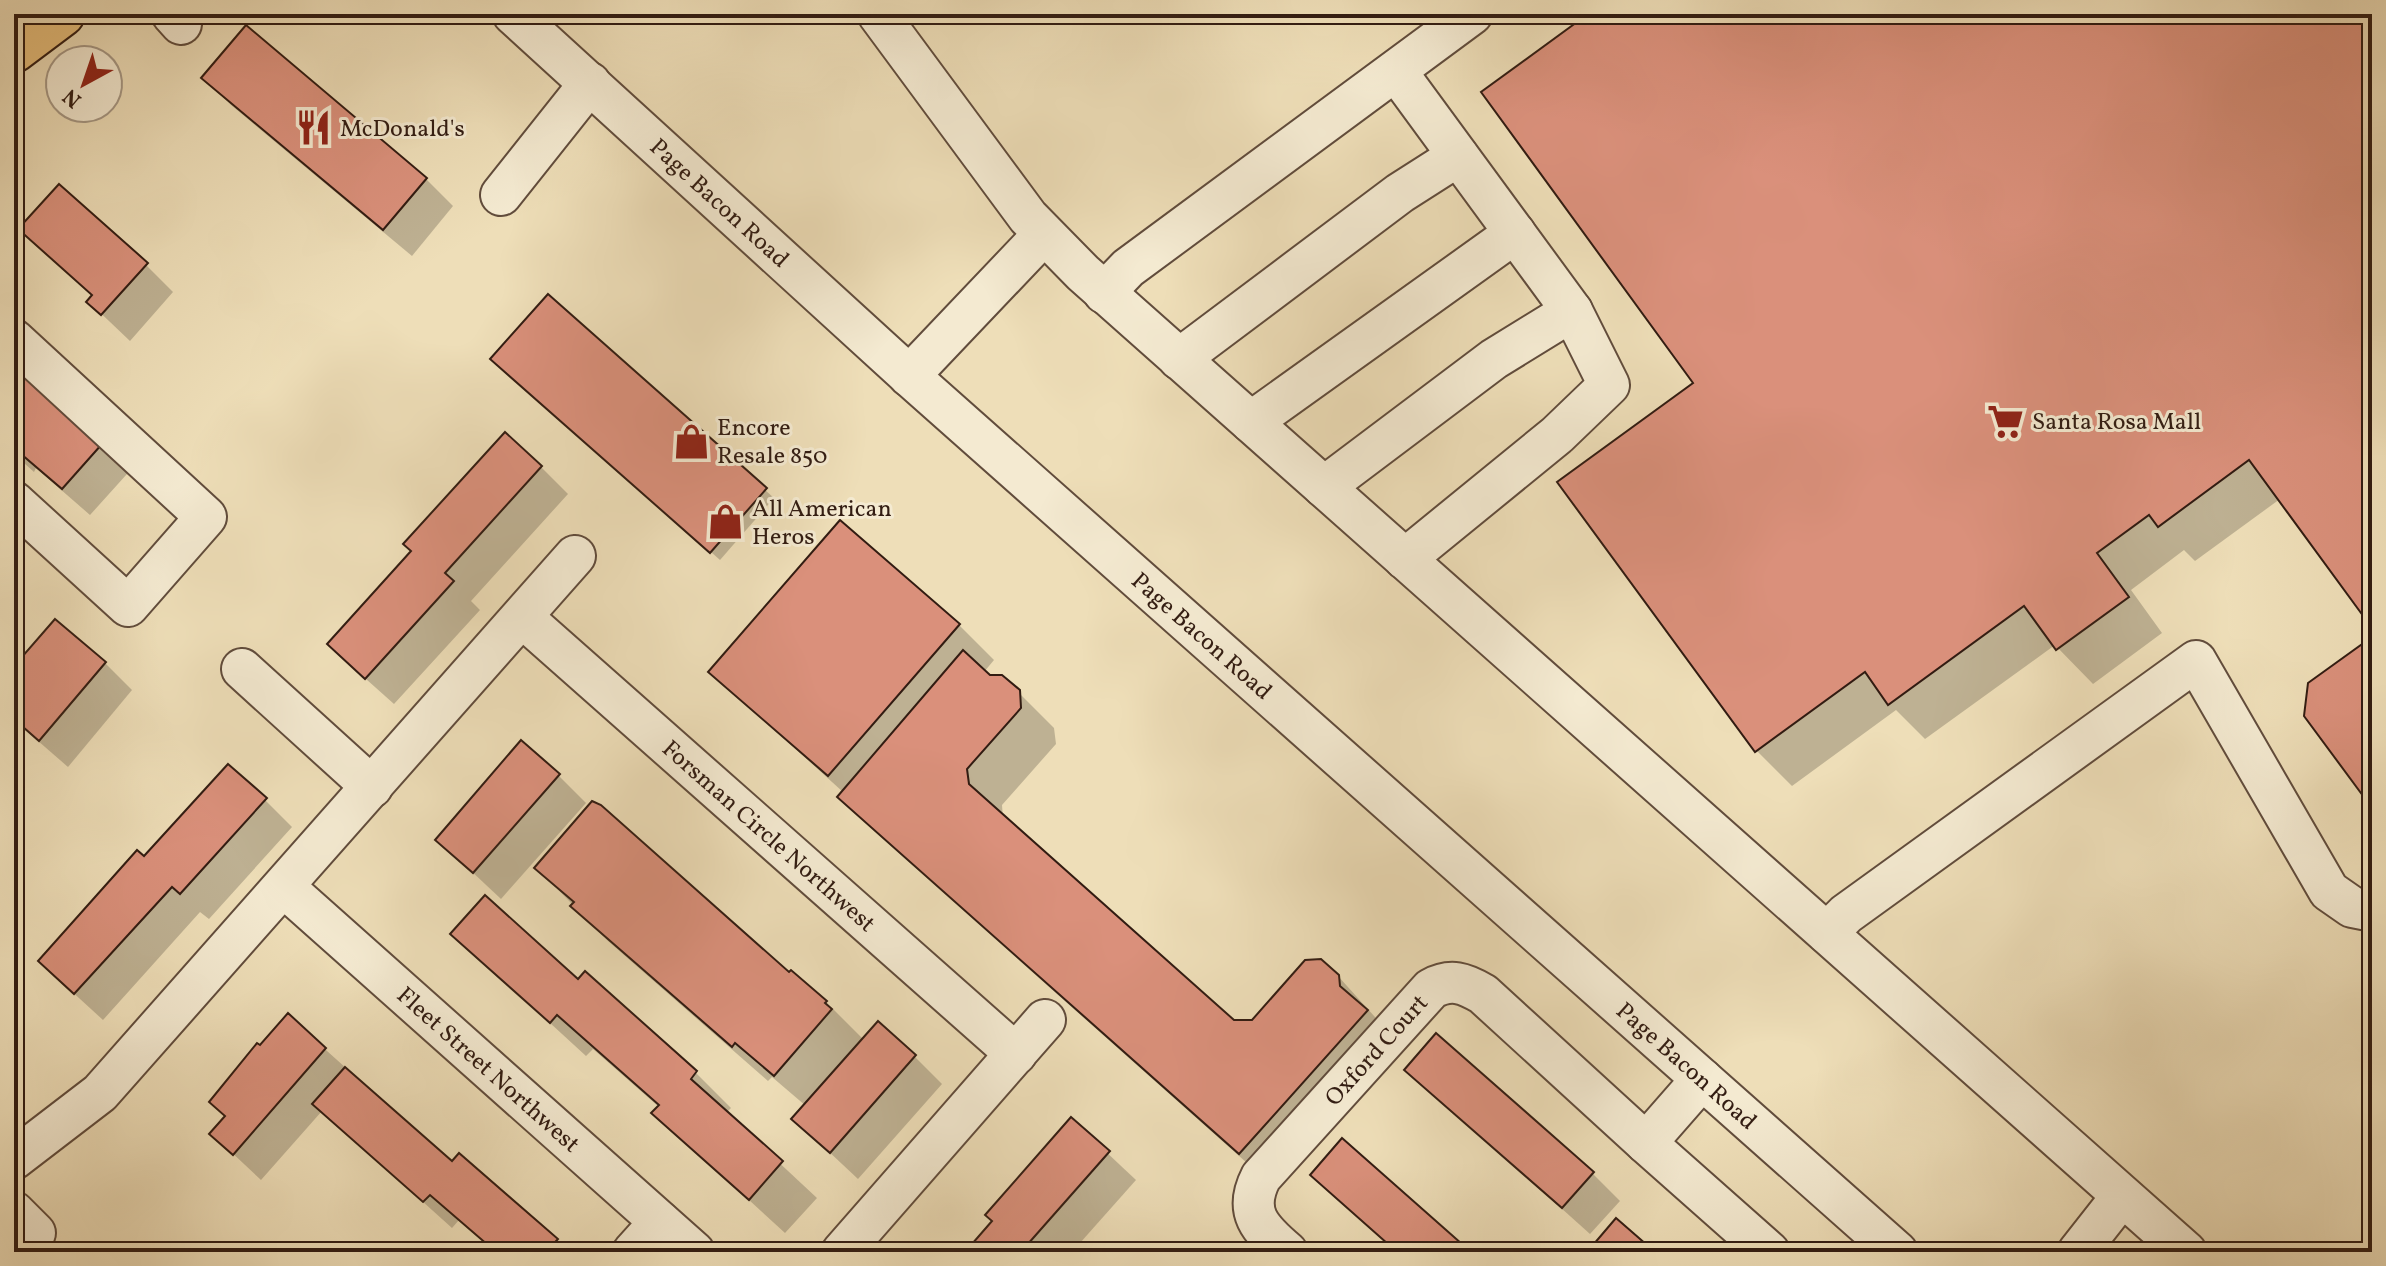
<svg xmlns="http://www.w3.org/2000/svg" width="2386" height="1266" font-family="Vollkorn,serif">
	<rect width="100%" height="100%" fill="#eedeb8"/>
	<filter id="stains"><feTurbulence type="fractalNoise" baseFrequency=".0025" numOctaves="4"/><feColorMatrix values="0 0 0 0 .2 0 0 0 0 .09 0 0 0 0 .02 0 0 0 .5 -.17"/></filter>
	<radialGradient id="worn" r=".72"><stop offset=".6" stop-color="#630" stop-opacity="0"/><stop offset="1" stop-color="#630" stop-opacity=".3"/></radialGradient>
	<g fill="#0003">
		<path d="M1592 14H2372V625L2280 499 2195 561 2184 550 2131 590 2162 633 2093 684 2055 645 1925 739 1896 710 1792 786 1757 751 1696 383Z"/>
		<path d="M204 78 426 179 453 206 412 256 231 105Z"/>
		<path d="M21 229 146 265 173 292 130 341 89 302 93 297Z"/>
		<path d="M548 297 774 498 720 560 502 367Z"/>
		<path d="M14 352 136 464 90 515 36 468 34 472 14 454Z"/>
		<path d="M541 467 568 494 471 601 480 610 394 704 357 671 413 551Z"/>
		<path d="M959 625 994 660 984 672 1018 692 1054 728 1056 744 1002 805 1003 818 1233 1022H1253L1338 976 1402 1047 1275 1188 875 832 840 797 843 792 711 672Z"/>
		<path d="M105 663 132 690 68 767 14 720V669Z"/>
		<path d="M558 775 586 803 501 899 437 839Z"/>
		<path d="M265 800 292 827 209 919 200 912 103 1020 68 988 144 859Z"/>
		<path d="M537 868 789 975 826 1002 864 1040 914 1056 942 1084 858 1179 794 1119 806 1106 772 1077 768 1081 608 941Z"/>
		<path d="M453 934 578 981 585 974 696 1073 731 1108 726 1113 817 1198 785 1233 654 1113 659 1107 593 1049 586 1056Z"/>
		<path d="M288 1016 453 1164 568 1252H495L459 1220 452 1228 322 1111 261 1180 212 1134 227 1117 260 1048Z"/>
		<path d="M1407 1070 1592 1173 1620 1201 1590 1234Z"/>
		<path d="M1071 1119 1136 1180 1072 1252H967Z"/>
		<path d="M1313 1175 1468 1252H1396Z"/>
	</g>
	<g fill="#da907b" stroke="#321c12" stroke-width="2">
		<path d="M1588 14H2372V628L2249 460 2158 527 2149 515 2097 553 2129 597 2056 650 2024 606 1888 705 1865 672 1755 752 1557 482 1693 383 1481 92Z"/>
		<path d="M246 25 427 178 383 230 201 78Z"/>
		<path d="M59 184 148 263 101 315 86 302 92 295 18 229Z"/>
		<path d="M548 294 767 488 710 553 490 359Z"/>
		<path d="M14 349 110 435 62 489 14 448Z"/>
		<path d="M505 432 542 466 445 573 454 581 365 679 327 644 411 551 403 544Z"/>
		<path d="M840 520 960 624 828 776 708 672Z"/>
		<path d="M55 619 106 662 39 741 14 719V666Z"/>
		<path d="M2372 637V808L2304 716 2308 683Z"/>
		<path d="M963 650 990 675H1002L1020 690 1021 708 967 769 969 784 1234 1020H1252L1305 960 1321 959 1339 975 1340 986 1368 1010 1239 1154 837 797Z"/>
		<path d="M521 740 560 774 473 873 435 840Z"/>
		<path d="M228 764 267 798 180 894 172 887 74 994 38 961 137 850 144 856Z"/>
		<path d="M592 801 601 805 789 972 791 970 827 1001 825 1003 832 1009 774 1076 735 1043 732 1047 570 906 574 902 534 868Z"/>
		<path d="M485 895 578 979 585 971 697 1071 691 1079 783 1161 749 1200 651 1113 659 1105 557 1015 550 1023 450 934Z"/>
		<path d="M288 1013 326 1048 233 1155 209 1134 225 1116 209 1102 257 1043 260 1045Z"/>
		<path d="M878 1021 916 1055 830 1153 791 1119Z"/>
		<path d="M1436 1033 1594 1172 1562 1208 1404 1070Z"/>
		<path d="M345 1067 452 1161 459 1153 558 1239 546 1252H496L430 1195 423 1202 312 1104Z"/>
		<path d="M1071 1117 1110 1151 1027 1245 1035 1252H965L992 1221 985 1215Z"/>
		<path d="M1342 1138 1471 1252H1397L1310 1175Z"/>
		<path d="M1616 1218 1655 1252H1587Z"/>
	</g>
	<g fill="none" stroke-linecap="round" stroke-linejoin="round">
		<defs>
			<g id="minor">
				<path d="M172 14 181 24"/>
				<path id="s1" d="M513 14 915 381 1897 1252"/>
				<path d="M878 14 1028 217 1083 273 2186 1252"/>
				<path d="M1396 71 1572 311 1609 385 1557 435 1405 559"/>
				<path d="M501 195 590 83"/>
				<path d="M1104 293 1128 268 1472 14"/>
				<path d="M14 340 206 517 128 606 14 502"/>
				<path d="M1179 359 1400 193 1458 156"/>
				<path d="M909 376 1044 234"/>
				<path d="M1251 422 1515 233"/>
				<path d="M1324 487 1494 359 1572 311"/>
				<path id="s2" d="M522 617 1016 1054"/>
				<path d="M242 669 372 787"/>
				<path id="s3" d="M284 887 694 1252"/>
				<path d="M1827 933 1846 914 2196 661 2329 891 2352 907 2372 911"/>
				<path d="M1702 1079 1646 1143 1769 1252"/>
				<path d="M14 1159 100 1093 575 556"/>
				<path d="M14 1212 35 1233"/>
				<path d="M633 1252 660 1222"/>
				<path d="M842 1252 1045 1020"/>
				<path id="s4" d="M1287 1252C1260 1229 1243 1212 1261 1177L1431 989C1451 978 1464 983 1483 994L1646 1143"/>
				<path d="M2078 1252 2122 1196"/>
			</g>
			<path id="major" d="M14 50 62 14"/>
		</defs>
		<use href="#minor" stroke="#614c3c" stroke-width="44"/>
		<use href="#major" stroke="#321c12" stroke-width="48"/>
		<use href="#minor" stroke="#f4ead1" stroke-width="40"/>
		<use href="#major" stroke="#e7bf7c" stroke-width="44"/>
	</g>
	<defs>
		<symbol id="restaurant-bare" viewBox="-9 -9 18 18"><path d="M-5-6h1v4h1v-4h1v4h1v-4h1v5L-1.5 .5V6h-2V.5L-5-1ZM5-6V6H3V1.5H1.5Q1.5-4 5-6Z" fill="#8f2418" stroke="#f4ead1" stroke-width="2.5" paint-order="stroke"/></symbol>
		<symbol id="supermarket-bare" viewBox="-9 -9 18 18"><path d="M-6-5.5h2.5l.6 2H6L4.5 2H-2.5L-4.4-4H-6ZM-1.5 3.2a1.3 1.3 0 1 0 .1 0ZM3 3.2a1.3 1.3 0 1 0 .1 0Z" fill="#8f2418" stroke="#f4ead1" stroke-width="2.5" paint-order="stroke"/></symbol>
		<symbol id="shop-bare" viewBox="-9 -9 18 18"><path d="M-5-2.5h2.3a2.7 3.5 0 0 1 5.4 0H5L5.5 6h-11ZM-1.5-2.5h3a1.5 2.3 0 0 0-3 0Z" fill="#8f2418" stroke="#f4ead1" stroke-width="2.5" paint-order="stroke"/></symbol>
	</defs>
	<g fill-rule="evenodd">
		<use href="#restaurant-bare" x="288" y="102" width="51" height="51"/>
		<use href="#supermarket-bare" x="1980" y="396" width="51" height="51"/>
		<use href="#shop-bare" x="666" y="416" width="51" height="51"/>
		<use href="#shop-bare" x="700" y="496" width="51" height="51"/>
	</g>
	<g text-anchor="middle" stroke-width="6" stroke-linejoin="round" paint-order="stroke">
		<g font-size="24" fill="#321c12" stroke="#f4ead1" text-anchor="start">
			<text x="340" y="136">McDonald's</text>
			<text x="2032" y="429">Santa Rosa Mall</text>
			<text x="717" y="435">Encore<tspan x="717" dy="28">Resale 850</tspan></text>
			<text x="752" y="516">All American<tspan x="752" dy="28">Heros</tspan></text>
		</g>
		<g font-size="24" fill="#321c12" stroke="#f4ead1">
			<text dy="8" stroke="none"><textPath href="#s1" startOffset="280">Page Bacon Road</textPath></text>
			<text dy="8" stroke="none"><textPath href="#s1" startOffset="928">Page Bacon Road</textPath></text>
			<text dy="8" stroke="none"><textPath href="#s2" startOffset="330">Forsman Circle Northwest</textPath></text>
			<text dy="8" stroke="none"><textPath href="#s4" startOffset="260">Oxford Court</textPath></text>
			<text dy="8" stroke="none"><textPath href="#s1" startOffset="1576">Page Bacon Road</textPath></text>
			<text dy="8" stroke="none"><textPath href="#s3" startOffset="274">Fleet Street Northwest</textPath></text>
		</g>
	</g>
	<rect width="2386" height="1266" fill="none" stroke="#eedeb8" stroke-width="48"/>
	<rect x="16" y="16" width="2354" height="1234" fill="none" stroke="#321c12" stroke-width="4"/>
	<rect x="24" y="24" width="2338" height="1218" fill="none" stroke="#321c12" stroke-width="2"/>
	<g transform="translate(84 84) rotate(220)"><circle r="38" fill="#f4ead1" stroke="#a69885" stroke-width="2"/>
	<path d="M0-6L14 30L0 20L-14 30Z" fill="#8f2418"/>
	<text y="-12" font-size="22" font-weight="bold" text-anchor="middle" fill="#321c12">N</text>
	</g>
	<rect width="100%" height="100%" filter="url(#stains)"/>
	<rect width="100%" height="100%" fill="url(#worn)"/>
</svg>
